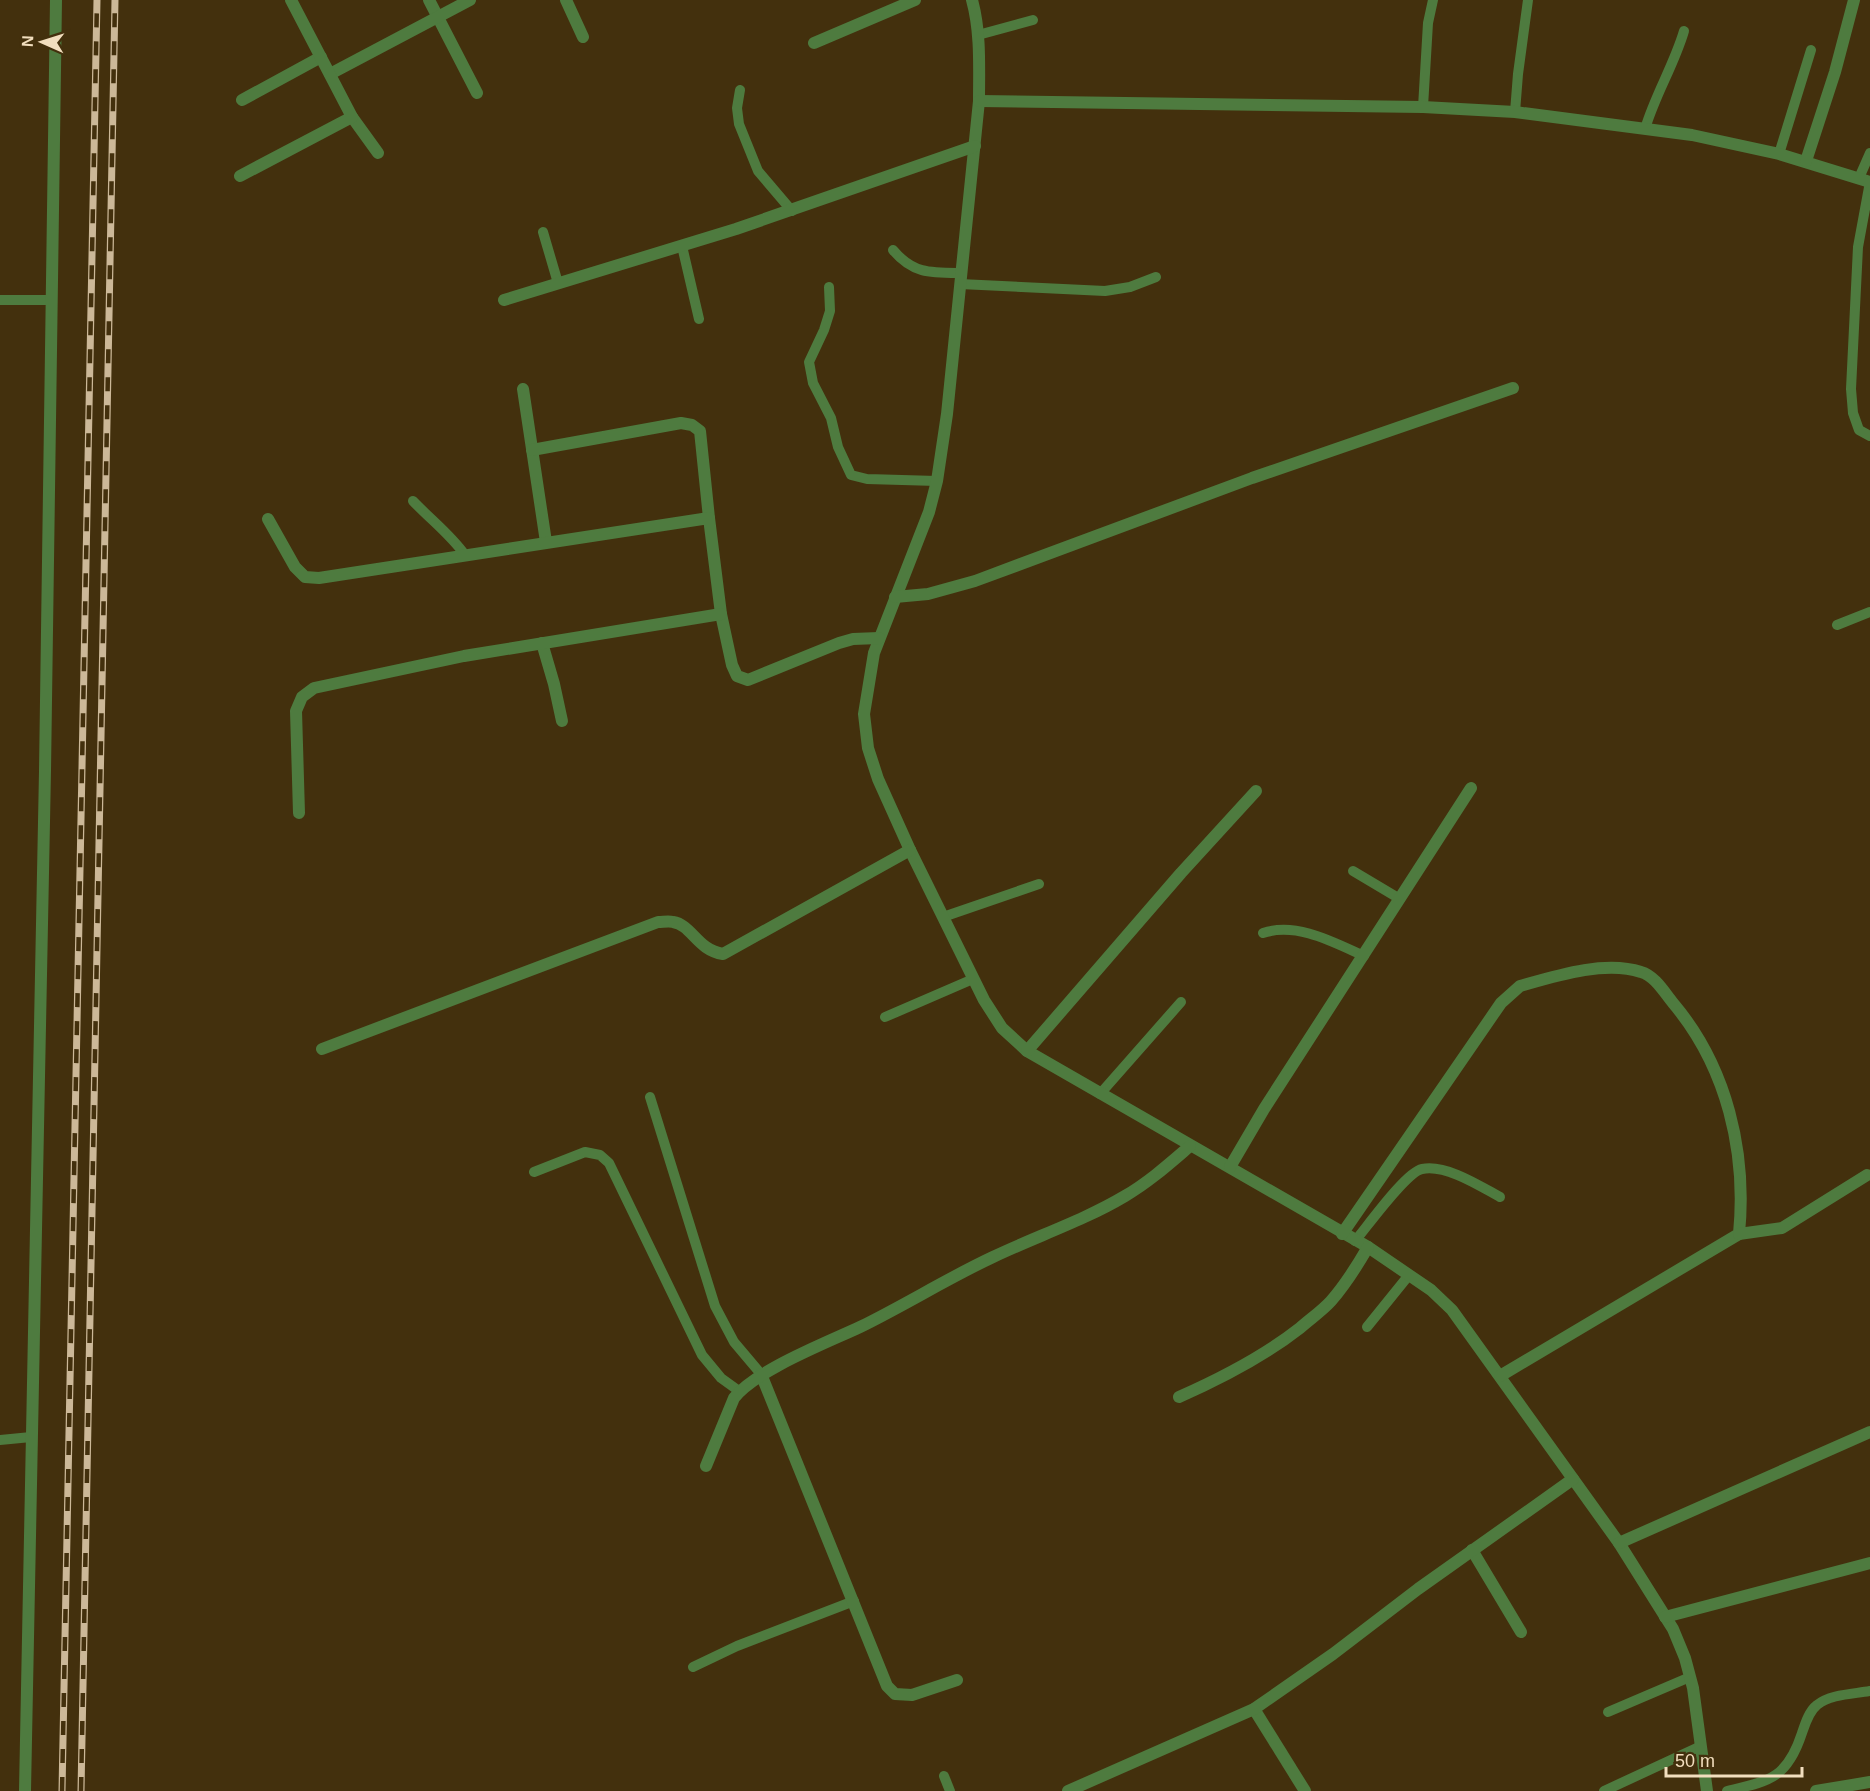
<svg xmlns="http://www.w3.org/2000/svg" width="1870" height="1791" font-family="Helvetica,sans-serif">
	<rect width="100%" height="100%" fill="#43300d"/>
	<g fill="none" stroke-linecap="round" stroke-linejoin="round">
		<g stroke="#4e7b3f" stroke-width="10">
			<path d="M978 35 1033 20"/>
			<path d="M740 90 737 108 739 124 758 171 792 211"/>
			<path d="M1423 107 1428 23 1433 0"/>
			<path d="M1515 112 1518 74 1528 0"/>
			<path d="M1645 129C1655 95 1674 65 1684 31"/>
			<path d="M1779 154 1811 50"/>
			<path d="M1859 178 1870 153"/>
			<path d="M1870 182 1858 247 1851 389 1853 413 1859 430 1870 436"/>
			<path d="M543 232 558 283"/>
			<path d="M682 246 699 319"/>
			<path d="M893 250C913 274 931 273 961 273"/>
			<path d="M960 284 1105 291 1130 287 1156 277"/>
			<path d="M829 287 830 311 824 330 809 362 813 383 831 418 838 447 851 475 867 479 937 481"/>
			<path d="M0 300H52"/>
			<path d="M413 501C431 520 450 534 465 555"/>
			<path d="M1837 625 1870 612"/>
			<path d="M1353 871 1400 899"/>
			<path d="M943 917 1039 884"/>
			<path d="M1263 933C1297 922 1333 942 1364 956"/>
			<path d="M885 1017 973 979"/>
			<path d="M1100 1094 1181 1002"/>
			<path d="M650 1097 715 1306 734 1342 761 1374"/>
			<path d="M534 1172 585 1152 600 1155 609 1163 702 1355 721 1378 739 1391"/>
			<path d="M1355 1241C1367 1227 1406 1172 1422 1169 1446 1164 1480 1186 1500 1197"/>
			<path d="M1367 1327 1409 1275"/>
			<path d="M0 1440 31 1437"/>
			<path d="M693 1667 737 1646 854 1601"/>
			<path d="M1608 1712 1690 1677"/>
			<path d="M944 1776 950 1791"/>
			<path d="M1604 1791 1701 1746"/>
			<path d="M1727 1791C1769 1781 1787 1779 1802 1733 1805 1724 1809 1711 1817 1705 1830 1694 1854 1694 1870 1691"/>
		</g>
		<g stroke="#4e7b3f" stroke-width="12">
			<path d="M429 0 477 93"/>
			<path d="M566 0 583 37"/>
			<path d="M972 0C981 33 979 67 979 101L947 414 937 481 929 512 874 653 864 714 868 748 878 779 910 850 984 1000 1002 1028 1027 1051 1368 1247 1431 1290 1452 1310 1619 1543 1673 1629 1685 1658 1693 1688 1707 1791"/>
			<path d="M814 43 915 0"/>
			<path d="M330 74 470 0"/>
			<path d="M242 100 321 57"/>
			<path d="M979 101 1423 107 1515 112 1692 135 1779 154 1870 182"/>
			<path d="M352 117 378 153"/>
			<path d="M1806 161 1835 72 1854 0"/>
			<path d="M240 176 352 117 291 0"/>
			<path d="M504 300 736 229 975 146"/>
			<path d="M523 389 546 542"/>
			<path d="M532 450 681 423 692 425 700 431 709 518"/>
			<path d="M268 519 295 567 305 577 319 578 709 518 721 614 732 665 737 676 748 680 839 643 853 639 879 638"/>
			<path d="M895 597 928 594 975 581 1252 478 1513 388"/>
			<path d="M542 643 554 684 562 721"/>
			<path d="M299 813 296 711 302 697 314 688 464 656 721 614"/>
			<path d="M322 1049 658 922C663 922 669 921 673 922 692 925 697 950 723 954L910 850"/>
			<path d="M1027 1051 1181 873 1256 791"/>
			<path d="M1230 1167 1264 1109 1471 788"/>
			<path d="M1342 1234 1501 1003 1520 986C1555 976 1605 960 1641 972 1655 976 1664 992 1673 1003 1727 1067 1747 1152 1739 1234L1500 1376"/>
			<path d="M1739 1234 1782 1228 1867 1175"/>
			<path d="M761 1374 887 1686 895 1694 912 1695 957 1680"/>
			<path d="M1179 1397C1222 1378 1263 1357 1300 1328 1310 1319 1322 1311 1331 1301 1346 1284 1357 1266 1368 1247"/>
			<path d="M706 1466 734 1398C756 1370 826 1343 860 1327 905 1305 948 1278 993 1257 1037 1236 1083 1221 1125 1196 1149 1182 1169 1164 1190 1146"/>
			<path d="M1619 1543 1870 1432"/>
			<path d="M1472 1550 1521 1632"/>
			<path d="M1665 1617 1870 1563"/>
			<path d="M1254 1709 1305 1791"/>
			<path d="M25 1791 45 771 56 0"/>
			<path d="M1068 1791 1254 1709 1333 1654 1418 1589 1573 1479"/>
			<path d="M1816 1791 1870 1782"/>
		</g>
		<defs>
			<g id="rail">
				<path d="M62 1791 97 0"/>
				<path d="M81 1791 115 0"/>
			</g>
		</defs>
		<use href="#rail" stroke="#ccb898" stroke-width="7"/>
		<use href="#rail" stroke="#43300d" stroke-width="4.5" stroke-dasharray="14" stroke-linecap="butt"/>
	</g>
	<g transform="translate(42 42) rotate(273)" stroke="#43300d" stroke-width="4.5" paint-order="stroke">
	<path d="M0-4.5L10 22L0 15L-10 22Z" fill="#f2debe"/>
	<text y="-9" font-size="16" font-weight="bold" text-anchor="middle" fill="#f2debe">N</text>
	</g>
	<path d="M1666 1767v9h136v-9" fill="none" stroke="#f2debe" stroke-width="3"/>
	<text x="1675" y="1767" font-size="18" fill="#f2debe" stroke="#43300d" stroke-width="4.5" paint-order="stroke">50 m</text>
</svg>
